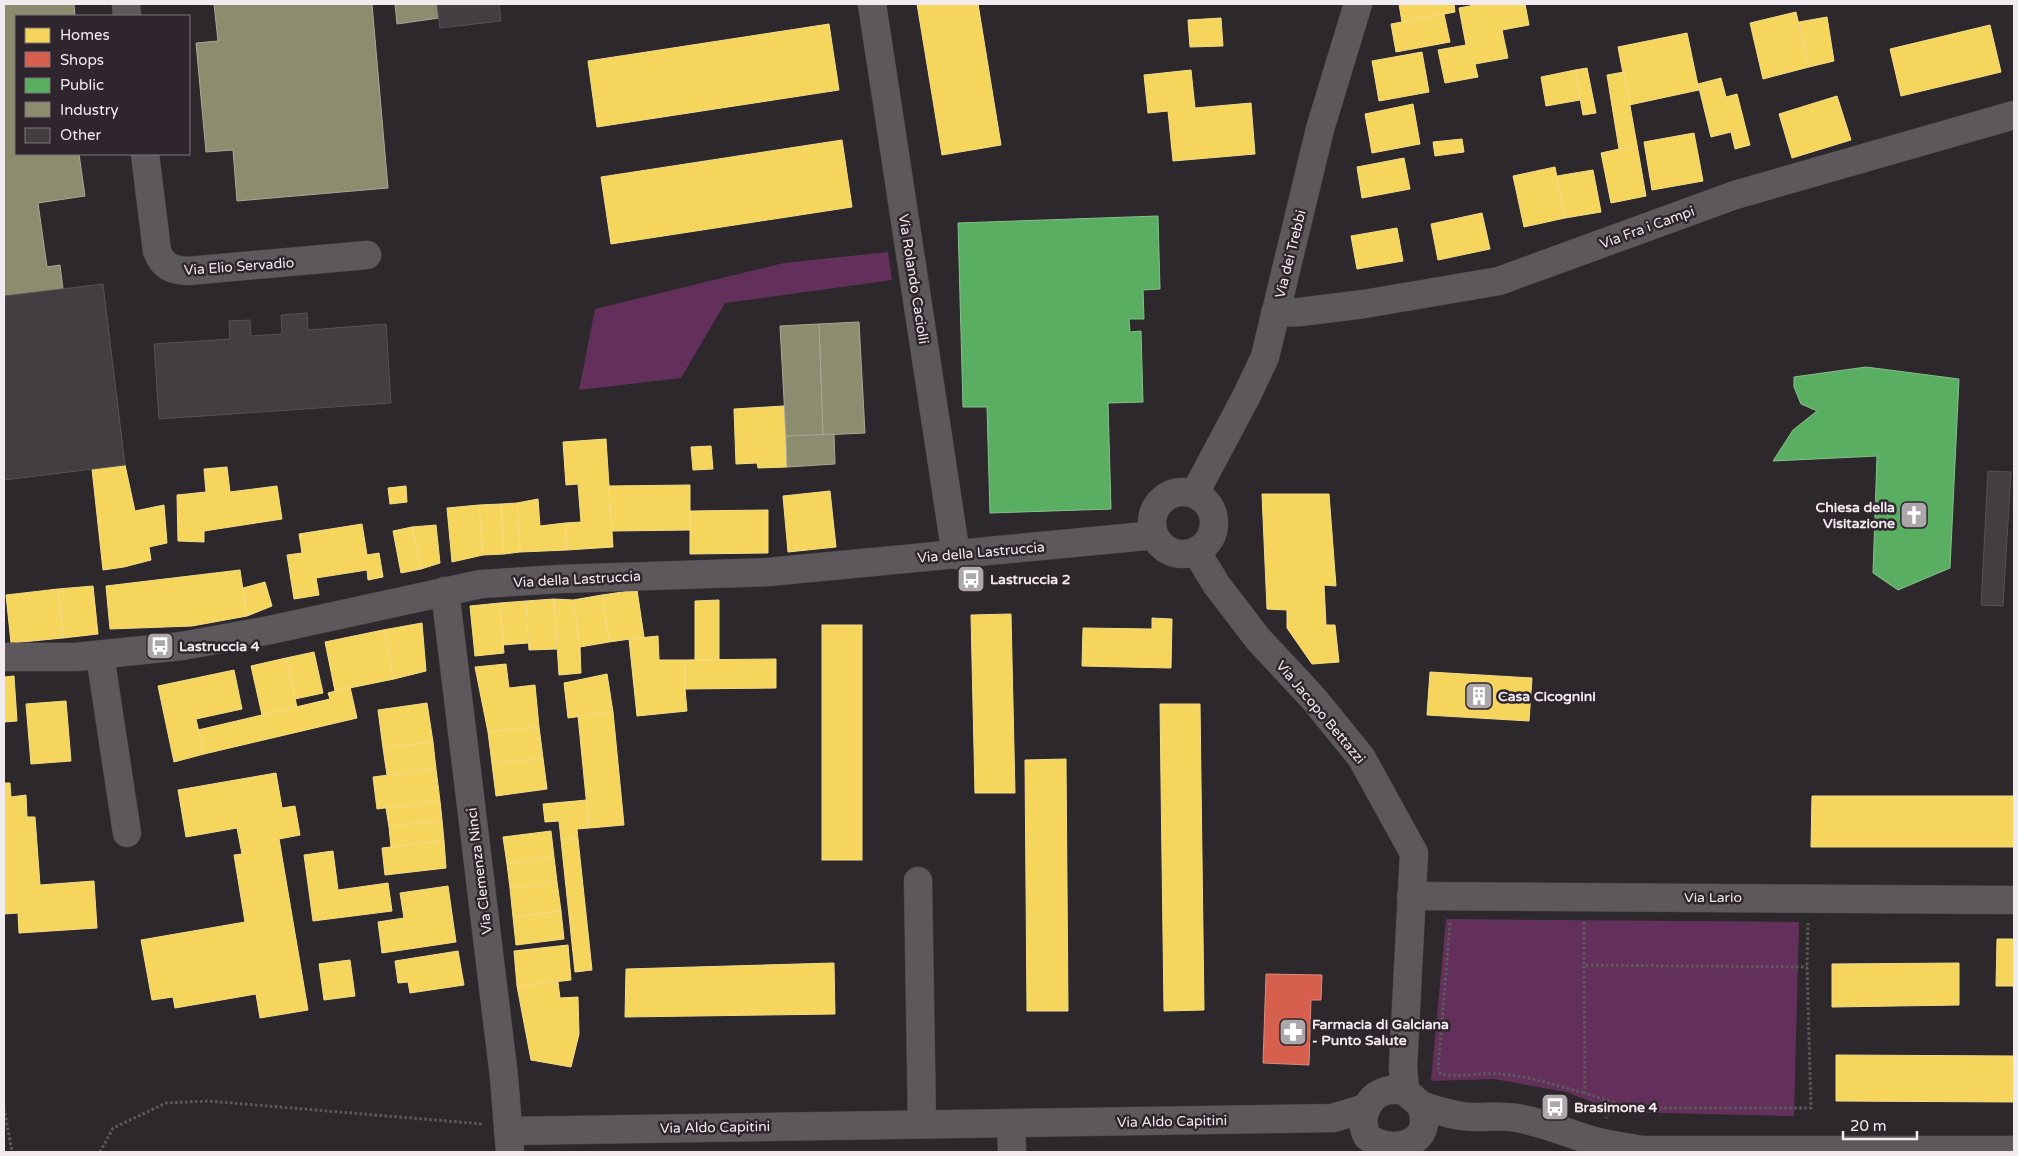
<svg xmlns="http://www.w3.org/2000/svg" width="2018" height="1156" font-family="'Varela Round',sans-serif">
	<rect width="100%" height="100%" fill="#2d282c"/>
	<g fill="#63305b">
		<path d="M888 252 892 280 725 303 681 378 579 390 595 309 784 263Z"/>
		<path d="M1446 919 1799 922 1794 1116 1618 1112 1566 1092 1494 1079 1431 1081Z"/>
	</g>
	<g fill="#f6d55c" stroke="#f4dc88">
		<path d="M917 4H978L1001 145 942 155Z"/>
		<path d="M1399 4H1454L1455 12 1402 22Z"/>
		<path d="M1480 4H1525L1529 25 1502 30 1508 58 1475 64 1478 77 1445 83 1438 50 1466 45 1459 8Z"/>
		<path d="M1796 12 1809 67 1763 79 1750 23Z"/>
		<path d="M1444 14 1450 42 1396 52 1391 24Z"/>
		<path d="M1827 17 1834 61 1809 67 1799 22Z"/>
		<path d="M1221 18 1223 46 1190 47 1188 20Z"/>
		<path d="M829 24 839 90 597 127 588 61Z"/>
		<path d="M1990 25 2001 72 1901 96 1890 49Z"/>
		<path d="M1687 33 1699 90 1629 105 1618 47Z"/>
		<path d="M1422 52 1429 92 1379 101 1372 61Z"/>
		<path d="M1587 68 1596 113 1583 115 1575 70Z"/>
		<path d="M1191 70 1195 108 1251 103 1255 154 1173 161 1168 111 1148 113 1144 75Z"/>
		<path d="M1575 70 1580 100 1546 106 1541 77Z"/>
		<path d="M1624 72 1637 145 1619 149 1607 75Z"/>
		<path d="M1721 78 1726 97 1737 94 1750 145 1735 149 1731 132 1711 137 1698 84Z"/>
		<path d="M1837 96 1851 140 1792 158 1779 114Z"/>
		<path d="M1413 104 1420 144 1372 153 1365 114Z"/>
		<path d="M1694 133 1703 181 1652 190 1644 142Z"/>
		<path d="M1462 139 1464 152 1435 156 1433 142Z"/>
		<path d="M842 140 852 207 611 244 601 177Z"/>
		<path d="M1637 145 1646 196 1611 203 1601 153Z"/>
		<path d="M1404 158 1410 189 1362 198 1357 167Z"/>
		<path d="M1555 167 1565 218 1524 227 1513 176Z"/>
		<path d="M1593 170 1601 212 1565 218 1557 176Z"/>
		<path d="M1482 213 1490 249 1438 260 1431 224Z"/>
		<path d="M1397 228 1403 261 1357 269 1351 236Z"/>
		<path d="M784 406 787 467 758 468 757 463 736 464 734 409Z"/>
		<path d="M606 439 613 547 567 550 565 523 581 522 578 484 566 485 563 442Z"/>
		<path d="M711 446 713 469 693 470 691 447Z"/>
		<path d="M125 465 135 511 164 505 167 543 149 547 151 560 124 567 103 570 92 469Z"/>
		<path d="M227 467 230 492 277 486 282 519 204 531V542L178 541 177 495 206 492 204 469Z"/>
		<path d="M690 485V530L612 531 609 486Z"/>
		<path d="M406 486 407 502 390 504 388 488Z"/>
		<path d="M830 491 836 547 788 552 783 496Z"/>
		<path d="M1262 494H1329L1336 586 1324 585 1326 625H1335L1339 662 1312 664 1287 628V610L1267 609Z"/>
		<path d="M538 499 540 526 565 523 567 550 520 552 517 503Z"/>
		<path d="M517 503 520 552 504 554 501 504Z"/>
		<path d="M501 504 504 554 483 555 479 505Z"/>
		<path d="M479 505 483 555 452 562 447 508Z"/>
		<path d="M768 510V553L690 554V511Z"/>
		<path d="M362 524 367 555 379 553 383 577 368 580 367 570 316 578 319 595 294 599 287 555 302 553 299 534Z"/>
		<path d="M436 525 440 563 421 569 412 527Z"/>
		<path d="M412 527 421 569 401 573 393 531Z"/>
		<path d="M240 570 247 616 192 626 110 629 106 586Z"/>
		<path d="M265 582 272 606 247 616 243 588Z"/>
		<path d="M93 586 98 634 63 638 58 589Z"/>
		<path d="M58 589 63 638 11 643 6 595Z"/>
		<path d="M637 590 644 637 609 642 602 595Z"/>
		<path d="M602 595 609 642 580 647 573 600Z"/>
		<path d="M554 599 573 600 580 647 581 673 559 675Z"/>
		<path d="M554 599 557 649 529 650 526 601Z"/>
		<path d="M719 600V660H695V601Z"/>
		<path d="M526 601 528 643 503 645 500 603Z"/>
		<path d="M500 603 504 653 475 656 470 606Z"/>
		<path d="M1011 614 1015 793H975L971 615Z"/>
		<path d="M1152 618 1172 619 1171 668 1082 666 1083 628 1152 629Z"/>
		<path d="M422 623 426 671 394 679 383 630Z"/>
		<rect x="822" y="625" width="40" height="235"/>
		<path d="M383 630 394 679 335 691 325 642Z"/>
		<path d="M658 636 659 660H685V689L687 711 637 716 629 639Z"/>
		<path d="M314 652 323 693 295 699 286 658Z"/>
		<path d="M286 658 297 707 262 715 251 666Z"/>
		<path d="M776 659V688L685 689V660Z"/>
		<path d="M506 664 509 688 535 685 539 727 488 732 475 667Z"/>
		<path d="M234 670 242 709 196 719 204 754 174 762 158 686Z"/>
		<path d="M1430 672 1532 678 1529 721 1427 715Z"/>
		<path d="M607 674 613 712 568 718 564 683Z"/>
		<path d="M14 676 17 721 4 722V677Z"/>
		<path d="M350 687 357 718 204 754 198 730 330 699 328 693Z"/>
		<path d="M66 701 71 761 31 764 26 704Z"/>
		<path d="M427 703 433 742 383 748 378 710Z"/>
		<path d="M1160 704H1200L1204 1010 1164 1011Z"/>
		<path d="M613 712 624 825 589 828 578 716Z"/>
		<path d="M539 727 543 758 492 764 488 732Z"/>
		<path d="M433 742 436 769 387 775 383 748Z"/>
		<path d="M543 758 547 789 496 796 492 764Z"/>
		<path d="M1066 759 1068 1011H1027L1025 760Z"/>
		<path d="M436 769 440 801 377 809 373 777Z"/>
		<path d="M276 773 282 808 295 806 300 835 279 839 308 1010 260 1018 256 994 175 1008 173 997 152 1000 141 940 245 922 234 855 242 854 237 828 186 837 178 790Z"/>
		<path d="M4 783H10L11 797 26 795 27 817H35L40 885 94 881 97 928 19 933 18 913 4 914Z"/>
		<path d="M1812 796H2014V847H1811Z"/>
		<path d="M587 800 589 828 577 829 578 839 561 840 559 821 545 822 543 804Z"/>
		<path d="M440 801 442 820 389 827 386 808Z"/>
		<path d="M442 820 444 841 391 847 389 827Z"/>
		<path d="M551 831 554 857 507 864 503 837Z"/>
		<path d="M578 839 592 970 575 972 561 840Z"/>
		<path d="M444 841 446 868 385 875 382 848Z"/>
		<path d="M333 851 338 890 388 883 392 911 313 921 304 855Z"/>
		<path d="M554 857 557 882 510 888 507 864Z"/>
		<path d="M557 882 561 911 513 917 510 888Z"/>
		<path d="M448 886 456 942 382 953 378 922 404 918 400 893Z"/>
		<path d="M561 911 564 939 516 945 513 917Z"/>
		<path d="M1997 939H2014V986H1996Z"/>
		<path d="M568 945 571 980 517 986 514 951Z"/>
		<path d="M458 951 464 985 410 993 408 982 398 983 395 961Z"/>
		<path d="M350 960 355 996 324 1000 319 964Z"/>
		<path d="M834 963 835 1014 625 1017 626 969Z"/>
		<path d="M1959 963V1005L1832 1007V964Z"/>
		<path d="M558 982 560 998 578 997 579 1034 571 1067 531 1060 517 986Z"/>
		<path d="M1836 1055 2014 1056V1102L1836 1101Z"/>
	</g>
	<path fill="#d6604d" stroke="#de8a7e" d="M1266 974 1322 975 1321 1000H1311L1309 1065 1263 1063Z"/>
	<g fill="#5aae61" stroke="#87c08c">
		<path d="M1158 216 1160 289 1143 290 1144 319H1129L1130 332 1141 331 1143 402 1108 403 1111 509 990 513 987 407H963L958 223Z"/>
		<path d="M1866 367 1959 379 1950 568 1898 590 1873 573 1877 456 1773 461 1793 430 1817 411 1801 404 1794 387V377Z"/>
	</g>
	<g fill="#8c8c6e" stroke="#aaa895">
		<path d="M4 4H74L75 16H16V154H79L85 196 38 203 47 267 60 265 63 289 4 296Z"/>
		<path d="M214 4H372L388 188 237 201 233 150 206 152 196 43 218 41Z"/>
		<path d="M395 4H437L439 18 397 24Z"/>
		<path d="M859 322 865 433 823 435 819 324Z"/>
		<path d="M819 324 823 435 786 436 780 326Z"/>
		<path d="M834 434 835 464 787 467 786 436Z"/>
	</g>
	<g fill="#423e41" stroke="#565255">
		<path d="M437 4H499L501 21 440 28Z"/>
		<path d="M103 284 125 465 4 480V296Z"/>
		<path d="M307 313 308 330 386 324 391 403 159 419 154 344 230 339 229 321 250 320 251 336 282 334 281 315Z"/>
		<path d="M1988 471 2011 472 2003 606 1981 605Z"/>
	</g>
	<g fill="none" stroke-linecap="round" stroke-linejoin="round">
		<defs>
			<g id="minor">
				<path d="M126 4 127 16"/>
				<path d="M872 4 956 555"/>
				<path d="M145 154 157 251C163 267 172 270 188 271L367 255"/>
				<path d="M1275 313 1300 312 1364 304 1499 281 1735 195 2014 115"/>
				<circle cx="1183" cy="523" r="31"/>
				<path d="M1195 493 1246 397 1265 357 1320 129 1358 4"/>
				<path d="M1196 551 1216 584 1258 639 1313 698 1361 757 1414 853 1403 1067 1405 1091"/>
				<path d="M445 591 504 1077 510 1152"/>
				<path d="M100 655 127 833"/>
				<path d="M4 657H76L182 646 270 630 481 584 560 579 768 572 1146 536 1155 537"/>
				<path d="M918 881 922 1124"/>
				<path d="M1411 896 2014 900"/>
				<path d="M1420 1104C1439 1146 1387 1156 1367 1136 1357 1117 1369 1093 1390 1090 1407 1088 1409 1096 1420 1104 1427 1108 1447 1113 1456 1115 1476 1120 1497 1114 1517 1118 1543 1122 1568 1134 1594 1141 1610 1145 1626 1147 1642 1150H2014"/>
				<path d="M1011 1123 1012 1152"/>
				<path d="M508 1131 1333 1118 1366 1108"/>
			</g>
		</defs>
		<use href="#minor" stroke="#494549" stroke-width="29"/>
		<g stroke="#5d595c" stroke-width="3" stroke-dasharray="2.5 2.5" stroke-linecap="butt">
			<path d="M1584 922V965L1807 967"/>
			<path d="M1450 923 1438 1071 1441 1074C1461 1078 1481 1072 1500 1074 1529 1076 1557 1086 1585 1093"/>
			<path d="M1584 966 1585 1093 1615 1103 1606 1118"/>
			<path d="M1615 1103 1625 1107 1642 1108H1811L1807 967 1808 923"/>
			<path d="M4 1108 12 1152"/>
			<path d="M100 1152 113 1128 166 1103 208 1101 483 1124"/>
		</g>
		<use href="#minor" stroke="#5c585b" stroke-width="28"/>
	</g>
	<defs>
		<symbol id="church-square" viewBox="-11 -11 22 22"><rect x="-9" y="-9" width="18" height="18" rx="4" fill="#aca7ab" stroke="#2f262d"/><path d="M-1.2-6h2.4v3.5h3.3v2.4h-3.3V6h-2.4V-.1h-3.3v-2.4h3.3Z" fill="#fff"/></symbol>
		<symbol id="bus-square" viewBox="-11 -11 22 22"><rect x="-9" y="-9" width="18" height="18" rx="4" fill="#aca7ab" stroke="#2f262d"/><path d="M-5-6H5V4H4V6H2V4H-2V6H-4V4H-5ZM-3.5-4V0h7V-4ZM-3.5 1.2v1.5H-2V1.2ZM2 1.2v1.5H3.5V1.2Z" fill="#fff"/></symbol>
		<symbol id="building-square" viewBox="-11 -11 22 22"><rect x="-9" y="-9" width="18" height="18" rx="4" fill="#aca7ab" stroke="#2f262d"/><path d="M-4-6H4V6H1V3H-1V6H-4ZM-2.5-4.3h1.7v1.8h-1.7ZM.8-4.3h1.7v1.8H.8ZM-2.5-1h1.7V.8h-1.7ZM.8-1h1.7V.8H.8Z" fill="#fff"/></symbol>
		<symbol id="pharmacy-square" viewBox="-11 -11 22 22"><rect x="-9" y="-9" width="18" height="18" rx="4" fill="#aca7ab" stroke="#2f262d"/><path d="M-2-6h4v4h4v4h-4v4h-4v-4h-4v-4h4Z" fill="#fff"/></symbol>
	</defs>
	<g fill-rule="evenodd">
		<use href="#church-square" x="1898" y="499" width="32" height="32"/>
		<use href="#bus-square" x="955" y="563" width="32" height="32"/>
		<use href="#bus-square" x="144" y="630" width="32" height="32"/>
		<use href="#building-square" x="1463" y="680" width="32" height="32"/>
		<use href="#pharmacy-square" x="1277" y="1016" width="32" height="32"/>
		<use href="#bus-square" x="1539" y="1091" width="32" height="32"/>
	</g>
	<g text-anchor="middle" stroke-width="5" stroke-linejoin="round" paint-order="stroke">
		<g font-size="14" fill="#f1ebef" stroke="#2f262d">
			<text transform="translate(1647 227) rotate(-20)" y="5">Via Fra i Campi</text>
			<text transform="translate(1290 254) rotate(-76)" y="5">Via dei Trebbi</text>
			<text transform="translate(239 266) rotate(-4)" y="5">Via Elio Servadio</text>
			<text transform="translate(914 279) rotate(81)" y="5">Via Rolando Caciolli</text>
			<text transform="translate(981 552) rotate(-5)" y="5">Via della Lastruccia</text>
			<text transform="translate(577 579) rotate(-3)" y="5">Via della Lastruccia</text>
			<text transform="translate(1321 712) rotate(50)" y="5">Via Jacopo Bettazzi</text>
			<text transform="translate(479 871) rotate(-97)" y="5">Via Clemenza Ninci</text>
			<text x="1713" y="902">Via Lario</text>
			<text transform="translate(1172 1121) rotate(-1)" y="5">Via Aldo Capitini</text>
			<text transform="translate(715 1127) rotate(-1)" y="5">Via Aldo Capitini</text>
		</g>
		<g font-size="14" font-weight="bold" fill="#f1ebef" stroke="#2f262d" text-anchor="start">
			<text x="1895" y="512" text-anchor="end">Chiesa della<tspan x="1895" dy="16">Visitazione</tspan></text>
			<text x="990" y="584">Lastruccia 2</text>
			<text x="179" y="651">Lastruccia 4</text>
			<text x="1498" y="701">Casa Cicognini</text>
			<text x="1312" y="1029">Farmacia di Galciana<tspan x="1312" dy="16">- Punto Salute</tspan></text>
			<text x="1574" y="1112">Brasimone 4</text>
		</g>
	</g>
	<rect width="2018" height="1156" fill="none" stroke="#f1ebef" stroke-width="10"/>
	<rect x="15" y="15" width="175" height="140" fill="#2f262d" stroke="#7d757b"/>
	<rect x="25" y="28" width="25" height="15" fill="#f6d55c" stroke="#7d757b"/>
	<text x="60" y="40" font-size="15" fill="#f1ebef">Homes</text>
	<rect x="25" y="52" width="25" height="15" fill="#d6604d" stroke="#7d757b"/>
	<text x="60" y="65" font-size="15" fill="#f1ebef">Shops</text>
	<rect x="25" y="78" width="25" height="15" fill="#5aae61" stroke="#7d757b"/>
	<text x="60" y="90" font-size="15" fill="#f1ebef">Public</text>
	<rect x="25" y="102" width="25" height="15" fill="#8c8c6e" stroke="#7d757b"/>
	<text x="60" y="115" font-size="15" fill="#f1ebef">Industry</text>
	<rect x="25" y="128" width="25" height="15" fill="#423e41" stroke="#7d757b"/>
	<text x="60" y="140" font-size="15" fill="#f1ebef">Other</text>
	<path d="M1843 1131v8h74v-8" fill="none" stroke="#f1ebef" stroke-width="2.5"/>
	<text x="1850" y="1131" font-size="15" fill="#f1ebef" stroke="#2f262d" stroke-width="4" paint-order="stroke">20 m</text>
</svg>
